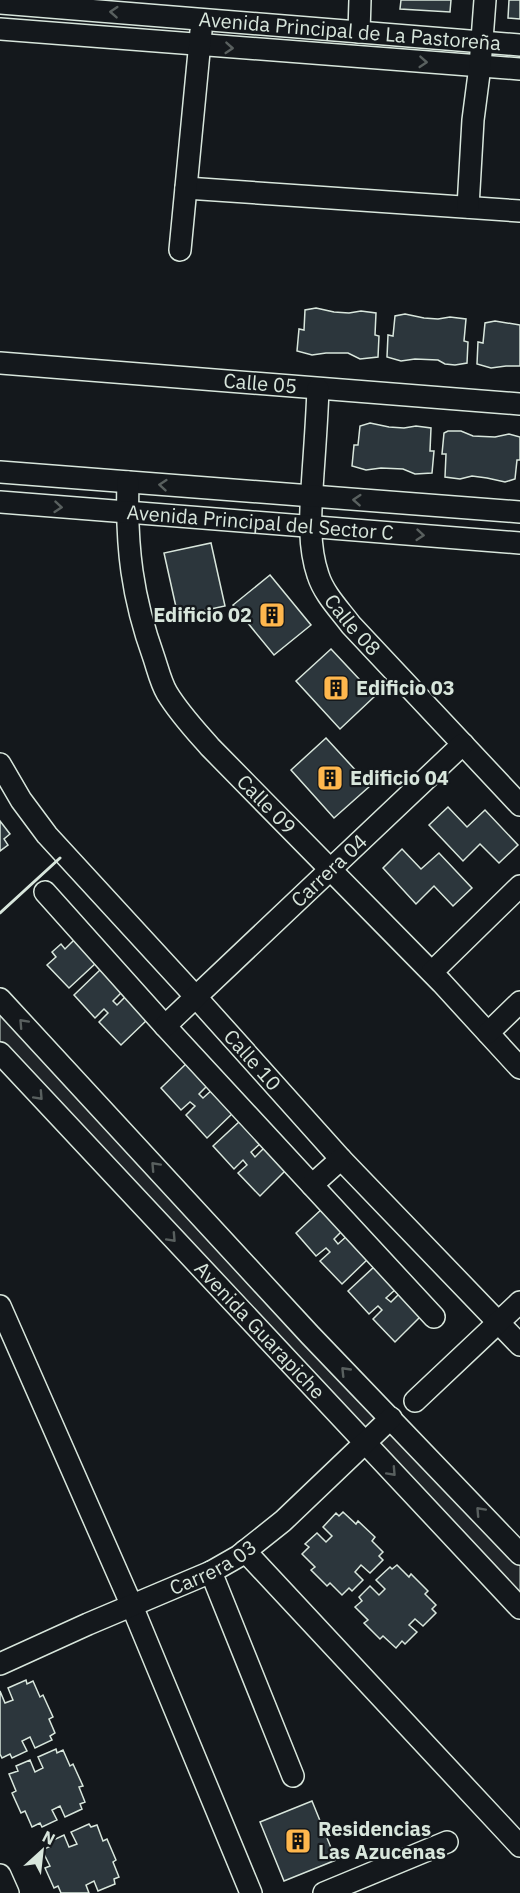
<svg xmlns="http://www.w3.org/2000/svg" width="520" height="1893" font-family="'IBM Plex Sans',sans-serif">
	<rect width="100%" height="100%" fill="#14181c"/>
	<path fill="#202428" stroke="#939e99" stroke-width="1.5" d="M0 999 520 1554V1608L0 1053Z"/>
	<g fill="#2c363c" stroke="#d8e6dc" stroke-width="1.5">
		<path d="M401 0H451L450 12 400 9Z"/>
		<path d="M509 0H520V19L508 18Z"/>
		<path d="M316 308 334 312 349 313 361 311 376 313 375 335 379 336 378 357 360 359 348 353H326L312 355 297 351 299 329 304 330 305 310Z"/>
		<path d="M405 314 424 318 438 319 450 317 466 319 464 341 468 342 467 363 455 365 445 364 438 360 415 359 401 361 387 357 388 335 393 336 395 316Z"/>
		<path d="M495 321 520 325V366H506L491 368 477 364 478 342 483 343 485 323Z"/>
		<path d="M370 423 389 427 404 428 416 426 431 428 430 451H434L432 473 415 474 403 469 381 468 366 470 352 466 354 445H358L360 426Z"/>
		<path d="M448 431H461L473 436 495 437 509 434 520 437V460H517L515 479 505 482 487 478 472 476 460 479 445 477 446 454H442L444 433Z"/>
		<path d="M211 543 225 606 178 616 164 553Z"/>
		<path d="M270 575 311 625 274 655 233 605Z"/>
		<path d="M331 649 375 696 340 729 296 681Z"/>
		<path d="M326 738 370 786 334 818 291 770Z"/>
		<path d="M448 807 467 827 485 810 518 845 499 863 480 844 463 861 429 825Z"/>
		<path d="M0 821 10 834 4 839 8 845 0 851Z"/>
		<path d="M402 849 421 869 439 853 472 888 453 906 434 886 416 904 383 868Z"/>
		<path d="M74 940 96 963 69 988 47 965 56 957 52 952 61 944 65 949Z"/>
		<path d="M101 969 122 992 113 1001 117 1005 126 996 148 1019 121 1045 99 1022 108 1013 104 1009 95 1018 74 995Z"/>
		<path d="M188 1062 208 1085 199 1094 203 1098 213 1089 234 1112 207 1138 186 1115 195 1106 190 1102 181 1110 161 1088Z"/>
		<path d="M240 1121 261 1143 251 1152 255 1157 265 1147 286 1170 260 1196 238 1173 247 1165 243 1160 234 1169 213 1146Z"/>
		<path d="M323 1208 343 1230 334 1239 338 1244 348 1235 369 1258 342 1284 320 1261 330 1252 326 1248 316 1256 296 1233Z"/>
		<path d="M375 1266 396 1289 386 1298 391 1302 400 1293 421 1316 395 1342 373 1319 382 1310 378 1306 369 1314 348 1291Z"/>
		<path d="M343 1512 356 1524 358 1521 375 1537 372 1541 383 1552 379 1556 383 1560 370 1573 361 1565 355 1572 363 1580 352 1591 349 1588 342 1595 330 1583 327 1586 311 1570 315 1567 302 1554 309 1547 305 1544 317 1533 326 1542 332 1536 323 1527 336 1513 339 1516Z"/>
		<path d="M397 1565 409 1577 411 1574 428 1591 425 1594 436 1605 432 1609 436 1613 423 1626 415 1619 409 1625 417 1632 405 1644 402 1641 396 1648 383 1636 380 1639 364 1623 368 1620 355 1607 362 1601 359 1597 370 1586 379 1595 385 1589 376 1580 390 1567 392 1569Z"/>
		<path d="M26 1680 27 1684 33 1681 40 1697 43 1695 53 1717 49 1719 55 1733 50 1736 52 1740 35 1748 30 1737 22 1741 27 1751 12 1758 10 1754 2 1758 0 1754V1691L5 1703 13 1700 8 1688Z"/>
		<path d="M56 1749 57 1753 63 1750 70 1766 73 1764 83 1786 79 1787 85 1802 80 1804 82 1809 65 1817 60 1806 52 1810 57 1820 42 1827 40 1823 32 1827 25 1811 21 1813 12 1793 16 1791 9 1774 18 1771 16 1766 30 1760 35 1772 43 1768 38 1757Z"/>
		<path d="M312 1801 336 1860 284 1881 260 1822Z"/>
		<path d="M89 1824 91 1827 97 1825 103 1841 107 1839 116 1860 113 1862 119 1877 114 1879 115 1884 98 1891 94 1881 86 1885 89 1893H61L58 1886 54 1888 45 1868 50 1866 42 1850 51 1846 49 1842 64 1835 69 1847 77 1844 71 1832Z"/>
	</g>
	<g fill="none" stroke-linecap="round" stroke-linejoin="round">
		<defs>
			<g id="minor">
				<path id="s1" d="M0 3 520 45"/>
				<path d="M0 29 520 69"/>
				<path d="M359 32 360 0"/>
				<path d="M186 188 520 211"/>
				<path d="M468 207 473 120 480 66 485 0"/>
				<path d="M180 250 201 31"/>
				<path id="s2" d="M0 363 520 404"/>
				<path id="s3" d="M318 389C317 417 315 445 313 473 311 506 307 543 318 575 324 594 339 609 351 625L520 805"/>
				<path d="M0 472 520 512"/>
				<path id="s4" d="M128 482C126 547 132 597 154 658 158 670 161 683 167 693 179 713 195 730 210 747L442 983 520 1068"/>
				<path id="s5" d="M0 502 520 543"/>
				<path id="s6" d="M0 764 21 800 47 835 195 996 341 1159 520 1345"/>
				<path d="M45 892 165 1026 434 1317"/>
				<path d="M432 972 520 886"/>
				<path d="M0 999 310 1335 520 1554"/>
				<path id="s7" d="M165 1026 463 744"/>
				<path d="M488 1033 520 1002"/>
				<path id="s8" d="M0 1053 520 1608"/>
				<path d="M312 1185 341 1159"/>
				<path d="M0 1306 132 1606 251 1893"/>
				<path d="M415 1401 520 1302"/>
				<path d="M245 1551 520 1846"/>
				<path d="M211 1572 293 1776"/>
				<path id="s9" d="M0 1664 88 1624 211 1572 239 1556 283 1521 391 1418"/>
				<path d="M0 1875 8 1893"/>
				<path d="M324 1893 447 1842"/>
			</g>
		</defs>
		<use href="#minor" stroke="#d8e6dc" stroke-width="24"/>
		<use href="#minor" stroke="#14181c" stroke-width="21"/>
		<path stroke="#d8e6dc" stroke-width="3" d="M0 913 60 858"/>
	</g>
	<defs><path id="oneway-chevron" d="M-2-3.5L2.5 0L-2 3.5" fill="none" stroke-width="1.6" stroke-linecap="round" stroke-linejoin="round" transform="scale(1.5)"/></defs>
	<g stroke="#59605f">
		<use href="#oneway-chevron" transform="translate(114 12) rotate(-176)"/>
		<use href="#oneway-chevron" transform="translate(229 48) rotate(4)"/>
		<use href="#oneway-chevron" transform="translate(423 62) rotate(4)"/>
		<use href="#oneway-chevron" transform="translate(163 485) rotate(-175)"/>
		<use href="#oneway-chevron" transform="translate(357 500) rotate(-176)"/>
		<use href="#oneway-chevron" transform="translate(58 507) rotate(5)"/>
		<use href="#oneway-chevron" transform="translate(420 535) rotate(5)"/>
		<use href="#oneway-chevron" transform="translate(23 1023) rotate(-133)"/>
		<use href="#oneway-chevron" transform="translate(39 1096) rotate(47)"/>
		<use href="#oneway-chevron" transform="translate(155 1166) rotate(-133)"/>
		<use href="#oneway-chevron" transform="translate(172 1238) rotate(47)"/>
		<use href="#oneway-chevron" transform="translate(345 1371) rotate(-134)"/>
		<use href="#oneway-chevron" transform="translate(392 1472) rotate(47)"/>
		<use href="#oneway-chevron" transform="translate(480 1511) rotate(-133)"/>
	</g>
	<defs>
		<symbol id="building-square" viewBox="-11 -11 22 22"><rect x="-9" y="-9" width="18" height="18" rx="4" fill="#ffb74d" stroke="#14181c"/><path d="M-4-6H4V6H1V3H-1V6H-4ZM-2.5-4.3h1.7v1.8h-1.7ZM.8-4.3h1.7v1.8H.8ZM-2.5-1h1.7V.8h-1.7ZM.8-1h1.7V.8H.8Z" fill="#111"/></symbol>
	</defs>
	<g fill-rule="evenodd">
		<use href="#building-square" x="257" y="600" width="30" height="30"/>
		<use href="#building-square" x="321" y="673" width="30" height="30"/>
		<use href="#building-square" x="315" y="763" width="30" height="30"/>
		<use href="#building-square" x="283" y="1826" width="30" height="30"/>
	</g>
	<g text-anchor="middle" stroke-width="4.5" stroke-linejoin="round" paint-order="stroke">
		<g font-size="20" fill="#d8e6dc" stroke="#14181c">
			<text dy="7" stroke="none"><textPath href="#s1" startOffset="351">Avenida Principal de La Pastoreña</textPath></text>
			<text dy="7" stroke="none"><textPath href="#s2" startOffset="261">Calle 05</textPath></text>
			<text dy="7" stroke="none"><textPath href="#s5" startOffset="261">Avenida Principal del Sector C</textPath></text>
			<text dy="7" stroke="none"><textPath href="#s3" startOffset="248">Calle 08</textPath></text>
			<text dy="7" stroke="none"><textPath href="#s4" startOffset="366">Calle 09</textPath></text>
			<text dy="7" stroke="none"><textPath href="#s7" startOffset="226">Carrera 04</textPath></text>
			<text dy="7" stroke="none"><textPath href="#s6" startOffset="390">Calle 10</textPath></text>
			<text dy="7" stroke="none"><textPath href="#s8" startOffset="380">Avenida Guarapiche</textPath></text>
			<text dy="7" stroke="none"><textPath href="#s9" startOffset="234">Carrera 03</textPath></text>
		</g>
		<g font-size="20" font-weight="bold" fill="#d8e6dc" stroke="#14181c" text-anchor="start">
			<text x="252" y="622" text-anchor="end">Edificio 02</text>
			<text x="356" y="695">Edificio 03</text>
			<text x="350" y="785">Edificio 04</text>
			<text x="318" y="1836">Residencias<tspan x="318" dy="23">Las Azucenas</tspan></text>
		</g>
	</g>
	<g transform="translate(42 1851) rotate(27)" stroke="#14181c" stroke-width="4.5" paint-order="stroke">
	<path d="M0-4.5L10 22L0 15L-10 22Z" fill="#d8e6dc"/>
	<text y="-9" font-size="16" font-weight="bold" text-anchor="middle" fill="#d8e6dc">N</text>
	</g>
</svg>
